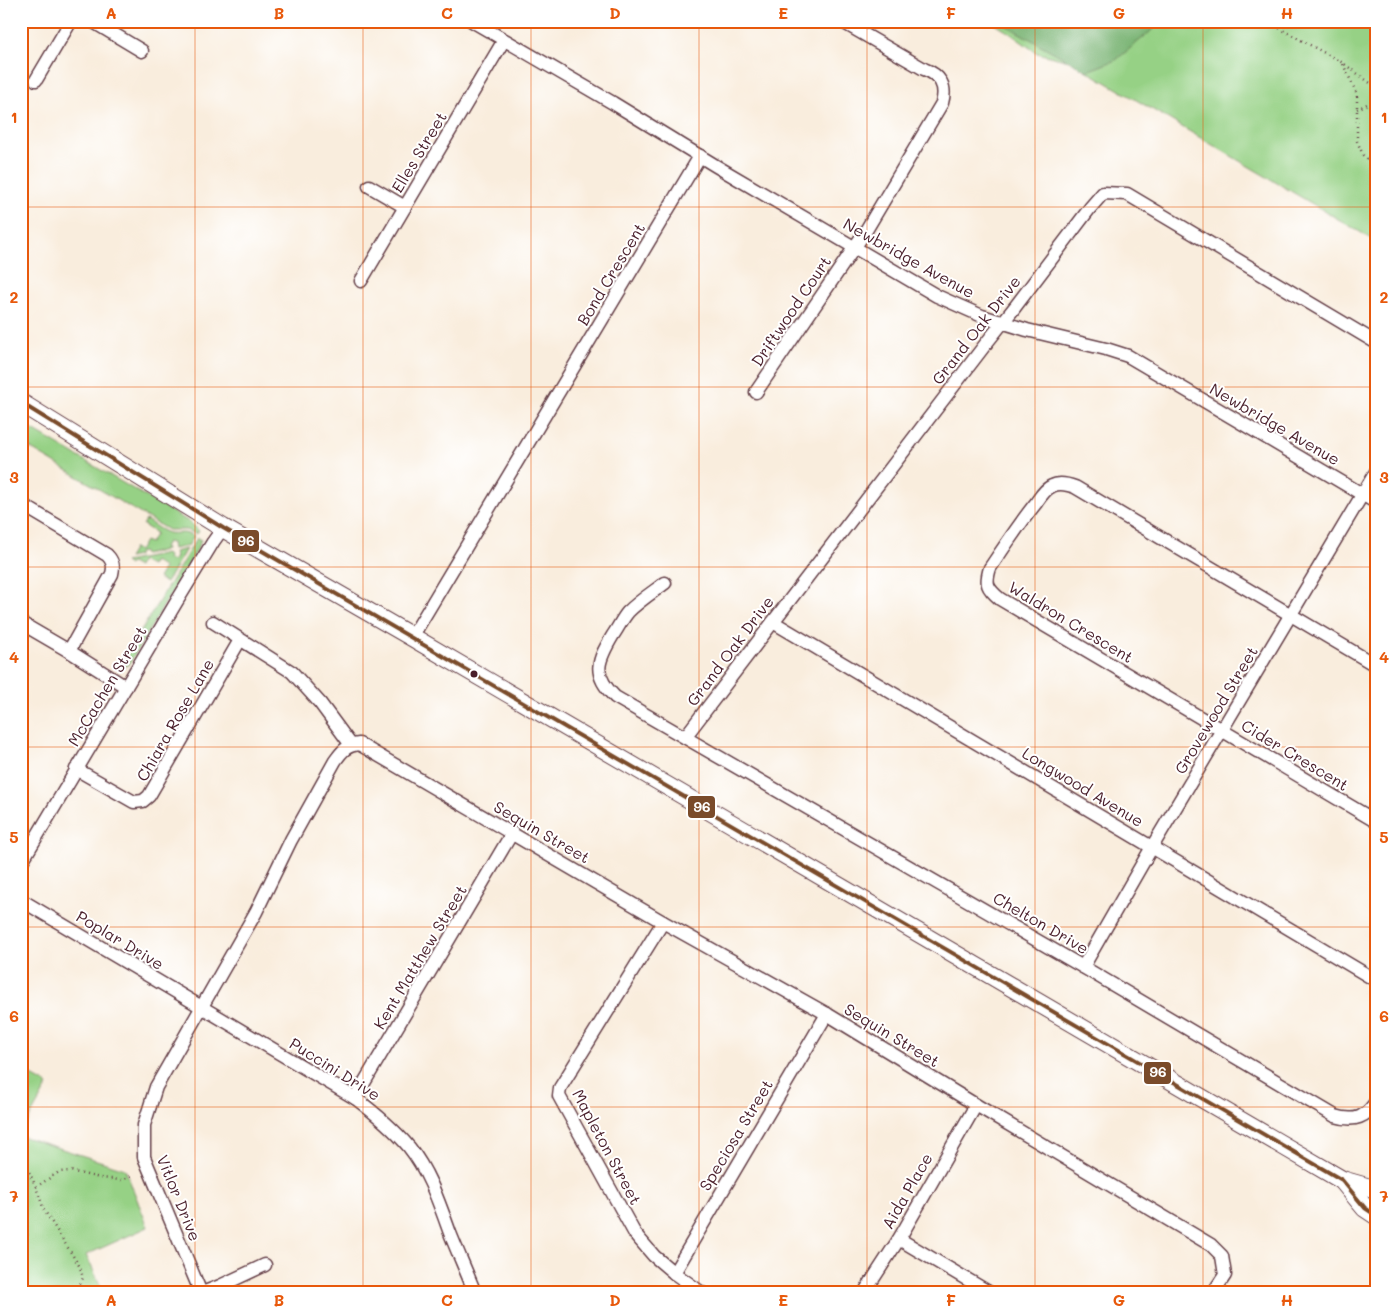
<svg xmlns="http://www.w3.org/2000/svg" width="1398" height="1314" font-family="Mali,sans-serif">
	<rect width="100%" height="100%" fill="#fff"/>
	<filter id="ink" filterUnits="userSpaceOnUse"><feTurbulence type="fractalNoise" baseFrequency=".02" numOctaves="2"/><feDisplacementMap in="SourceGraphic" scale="10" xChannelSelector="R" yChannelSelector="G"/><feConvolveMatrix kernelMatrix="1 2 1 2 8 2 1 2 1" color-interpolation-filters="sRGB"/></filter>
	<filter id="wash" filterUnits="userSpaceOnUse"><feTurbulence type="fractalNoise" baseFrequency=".0096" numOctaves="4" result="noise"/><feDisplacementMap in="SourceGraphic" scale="20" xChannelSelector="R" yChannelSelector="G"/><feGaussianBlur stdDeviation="1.12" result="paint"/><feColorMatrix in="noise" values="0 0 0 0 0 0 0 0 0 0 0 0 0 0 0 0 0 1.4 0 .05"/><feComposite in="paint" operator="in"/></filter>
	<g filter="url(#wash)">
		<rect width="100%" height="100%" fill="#f9eddd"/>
		<g fill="#96d185" stroke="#707858">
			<path d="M990 21H1377V242L1087 71 1069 61 1037 53 1008 32Z"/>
			<path d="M21 423 191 523 199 531 197 534 186 530H168L21 443Z"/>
			<path d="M146 520C153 524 161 531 169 533 178 534 185 531 194 536L188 546 173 549 172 543 167 542 164 547 166 548V550L144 555 143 552 138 553V556L128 558 134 548 139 551 145 541 150 543 156 533 143 525Z"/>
			<path d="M197 538 201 540 198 548 129 664 121 669 120 666Z"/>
			<path d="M186 549 166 583 158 578 164 568 154 561 151 566 141 561 138 567 131 563 129 565 125 562 166 554 168 556 167 559 173 561 174 558H176L174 552Z"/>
			<path d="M21 1070 48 1085 21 1133Z"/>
			<path d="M21 1136 125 1169 148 1227 86 1255 104 1293H21Z"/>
		</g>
		<path fill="#78b372" stroke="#61694e" d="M998 21H1161L1150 32 1116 60 1087 71Z"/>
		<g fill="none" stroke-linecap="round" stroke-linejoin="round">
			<path stroke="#70a0da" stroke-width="4" d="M21 1290 25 1293"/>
		</g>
	</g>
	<g filter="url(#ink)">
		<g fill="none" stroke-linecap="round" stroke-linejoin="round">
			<defs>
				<g id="minor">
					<path d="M92 21 142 51"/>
					<path d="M472 21 613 103 716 166 937 296 982 316 1027 330 1106 349 1128 356 1377 503"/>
					<path d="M36 80 71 21"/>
					<path d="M369 186 405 207"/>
					<path d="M361 281 504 40"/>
					<path d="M756 392 865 232 942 103C947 86 940 75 924 69L841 21"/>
					<path d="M21 504 107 555C113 561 114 566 112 574L69 651"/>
					<path d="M665 583C653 592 639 601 628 612 622 619 618 628 613 635 598 660 591 674 615 697L1083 967 1335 1116C1355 1122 1366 1118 1377 1100"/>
					<path d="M213 622 292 672 320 703 351 745"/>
					<path d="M773 622 1377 981"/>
					<path d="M21 623 69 651 126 687"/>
					<path d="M412 637 700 156"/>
					<path d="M1377 666 1075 487C1067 484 1059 482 1052 486 1045 489 1040 497 1036 503 1019 524 1005 546 990 568 985 584 987 588 1000 599L1377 822"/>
					<path d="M685 737 988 341 1015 307 1090 208 1103 193 1127 194 1377 343"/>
					<path d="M76 769 134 802 143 801 149 796 240 640"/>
					<path d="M21 863 177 601 213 542 223 528"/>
					<path d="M21 900 355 1098C375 1113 393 1128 409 1147 429 1172 439 1203 450 1233 458 1253 467 1273 475 1293"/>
					<path d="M663 922 560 1088 559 1096 635 1234 654 1256 674 1273 702 1293"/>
					<path d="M1083 967 1152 847 1377 470"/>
					<path d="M355 1098 512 833"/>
					<path d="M899 1239 990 1293"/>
					<path d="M674 1273 827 1014"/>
					<path d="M201 1293 144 1157V1125L156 1087 256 912 291 840 335 761C342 751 347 745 359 744L663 922 827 1014 976 1105 1211 1245 1222 1256 1225 1275 1213 1293"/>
					<path d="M202 1293 220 1286 265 1265"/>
					<path d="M864 1293 899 1239 976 1105"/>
				</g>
				<g id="secondary">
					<path d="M21 403 223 528 412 637 1342 1180 1377 1190"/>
					<path d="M1342 1180 1365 1208 1377 1216"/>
				</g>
			</defs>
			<use href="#minor" stroke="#643e46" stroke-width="15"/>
			<use href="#secondary" stroke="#643e46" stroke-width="20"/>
			<g stroke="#643e46" stroke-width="2.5" stroke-dasharray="1 4" stroke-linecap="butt">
				<path d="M1266 21 1343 63 1377 88"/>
				<path d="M1246 22V21"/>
				<path d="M1343 64 1357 94V141L1363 155 1377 167"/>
				<path d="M1357 109 1377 99"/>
				<path d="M21 1154 36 1187 44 1210 80 1267 83 1278 75 1293"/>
				<path d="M36 1187 59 1172 70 1171 100 1178 122 1180 131 1176"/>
			</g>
			<use href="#minor" stroke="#fff" stroke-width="12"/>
			<use href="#secondary" stroke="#fff" stroke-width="18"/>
			<defs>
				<path id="bus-1" d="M21 403 223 528 1342 1180 1365 1208 1377 1216"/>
			</defs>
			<use href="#bus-1" stroke="#fff" stroke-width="8"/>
			<use href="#bus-1" stroke="#7a4b2a" stroke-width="4"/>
		</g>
	</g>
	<path fill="none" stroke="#e8590c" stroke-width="1" stroke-opacity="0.55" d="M195 21V1293M363 21V1293M531 21V1293M699 21V1293M867 21V1293M1035 21V1293M1203 21V1293M21 207H1377M21 387H1377M21 567H1377M21 747H1377M21 927H1377M21 1107H1377"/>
	<circle fill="#4a1f2b" stroke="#fff" stroke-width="2" cx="474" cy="674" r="4.5"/>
	<g text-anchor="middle" stroke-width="4" stroke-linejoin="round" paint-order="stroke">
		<g font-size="16" fill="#4a1f2b" stroke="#fff">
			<text transform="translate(419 152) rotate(-59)" y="6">Elles Street</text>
			<text transform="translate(909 258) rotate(29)" y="6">Newbridge Avenue</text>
			<text transform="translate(611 274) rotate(-59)" y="6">Bond Crescent</text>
			<text transform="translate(791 311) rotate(-56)" y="6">Driftwood Court</text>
			<text transform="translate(976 330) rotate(-52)" y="6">Grand Oak Drive</text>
			<text transform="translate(1275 424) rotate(30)" y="6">Newbridge Avenue</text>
			<text transform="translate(1071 622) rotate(31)" y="6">Waldron Crescent</text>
			<text transform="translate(730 651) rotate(-53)" y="6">Grand Oak Drive</text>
			<text transform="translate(107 686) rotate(-59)" y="6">McCachen Street</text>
			<text transform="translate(1216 710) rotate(-59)" y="6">Grovewood Street</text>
			<text transform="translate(175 720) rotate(-60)" y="6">Chiara Rose Lane</text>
			<text transform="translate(1295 755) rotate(31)" y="6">Cider Crescent</text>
			<text transform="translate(1083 787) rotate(31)" y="6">Longwood Avenue</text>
			<text transform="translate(542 832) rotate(30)" y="6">Sequin Street</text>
			<text transform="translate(1041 923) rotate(30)" y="6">Chelton Drive</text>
			<text transform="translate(120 940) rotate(31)" y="6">Poplar Drive</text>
			<text transform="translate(420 957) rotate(-59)" y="6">Kent Matthew Street</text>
			<text transform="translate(892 1035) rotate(31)" y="6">Sequin Street</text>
			<text transform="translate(335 1069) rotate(32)" y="6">Puccini Drive</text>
			<text transform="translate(736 1135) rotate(-59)" y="6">Speciosa Street</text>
			<text transform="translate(607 1147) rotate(62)" y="6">Mapleton Street</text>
			<text transform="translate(907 1191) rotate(-60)" y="6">Aida Place</text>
			<text transform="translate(179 1198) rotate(68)" y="6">Vitlor Drive</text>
		</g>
	</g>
	<g stroke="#fff" stroke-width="2">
		<rect x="231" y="529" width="29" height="24" rx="5" fill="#7a4b2a"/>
		<rect x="687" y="795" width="29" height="24" rx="5" fill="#7a4b2a"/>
		<rect x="1143" y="1061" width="29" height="24" rx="5" fill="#7a4b2a"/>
	</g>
	<g font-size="14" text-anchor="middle" font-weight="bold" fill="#fff">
		<text x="246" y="546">96</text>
		<text x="702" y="812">96</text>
		<text x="1158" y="1077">96</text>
	</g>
	<rect width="1398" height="1314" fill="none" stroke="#fff" stroke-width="55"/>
	<rect x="28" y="28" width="1342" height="1258" fill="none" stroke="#e8590c" stroke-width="2"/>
	<g font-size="16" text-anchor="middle" font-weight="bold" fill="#e8590c">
		<text x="111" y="19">A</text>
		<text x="279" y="19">B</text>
		<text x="447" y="19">C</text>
		<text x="615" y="19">D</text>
		<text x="783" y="19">E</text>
		<text x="951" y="19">F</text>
		<text x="1119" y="19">G</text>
		<text x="1287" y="19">H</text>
		<text x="14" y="123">1</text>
		<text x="1384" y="123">1</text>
		<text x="14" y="303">2</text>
		<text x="1384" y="303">2</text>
		<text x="14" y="483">3</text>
		<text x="1384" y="483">3</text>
		<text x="14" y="663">4</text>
		<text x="1384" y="663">4</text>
		<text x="14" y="843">5</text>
		<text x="1384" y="843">5</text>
		<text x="14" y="1022">6</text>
		<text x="1384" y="1022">6</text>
		<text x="14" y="1202">7</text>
		<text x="1384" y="1202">7</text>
		<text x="111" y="1306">A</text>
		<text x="279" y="1306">B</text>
		<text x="447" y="1306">C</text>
		<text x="615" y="1306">D</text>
		<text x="783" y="1306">E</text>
		<text x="951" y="1306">F</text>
		<text x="1119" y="1306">G</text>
		<text x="1287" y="1306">H</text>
	</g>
</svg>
